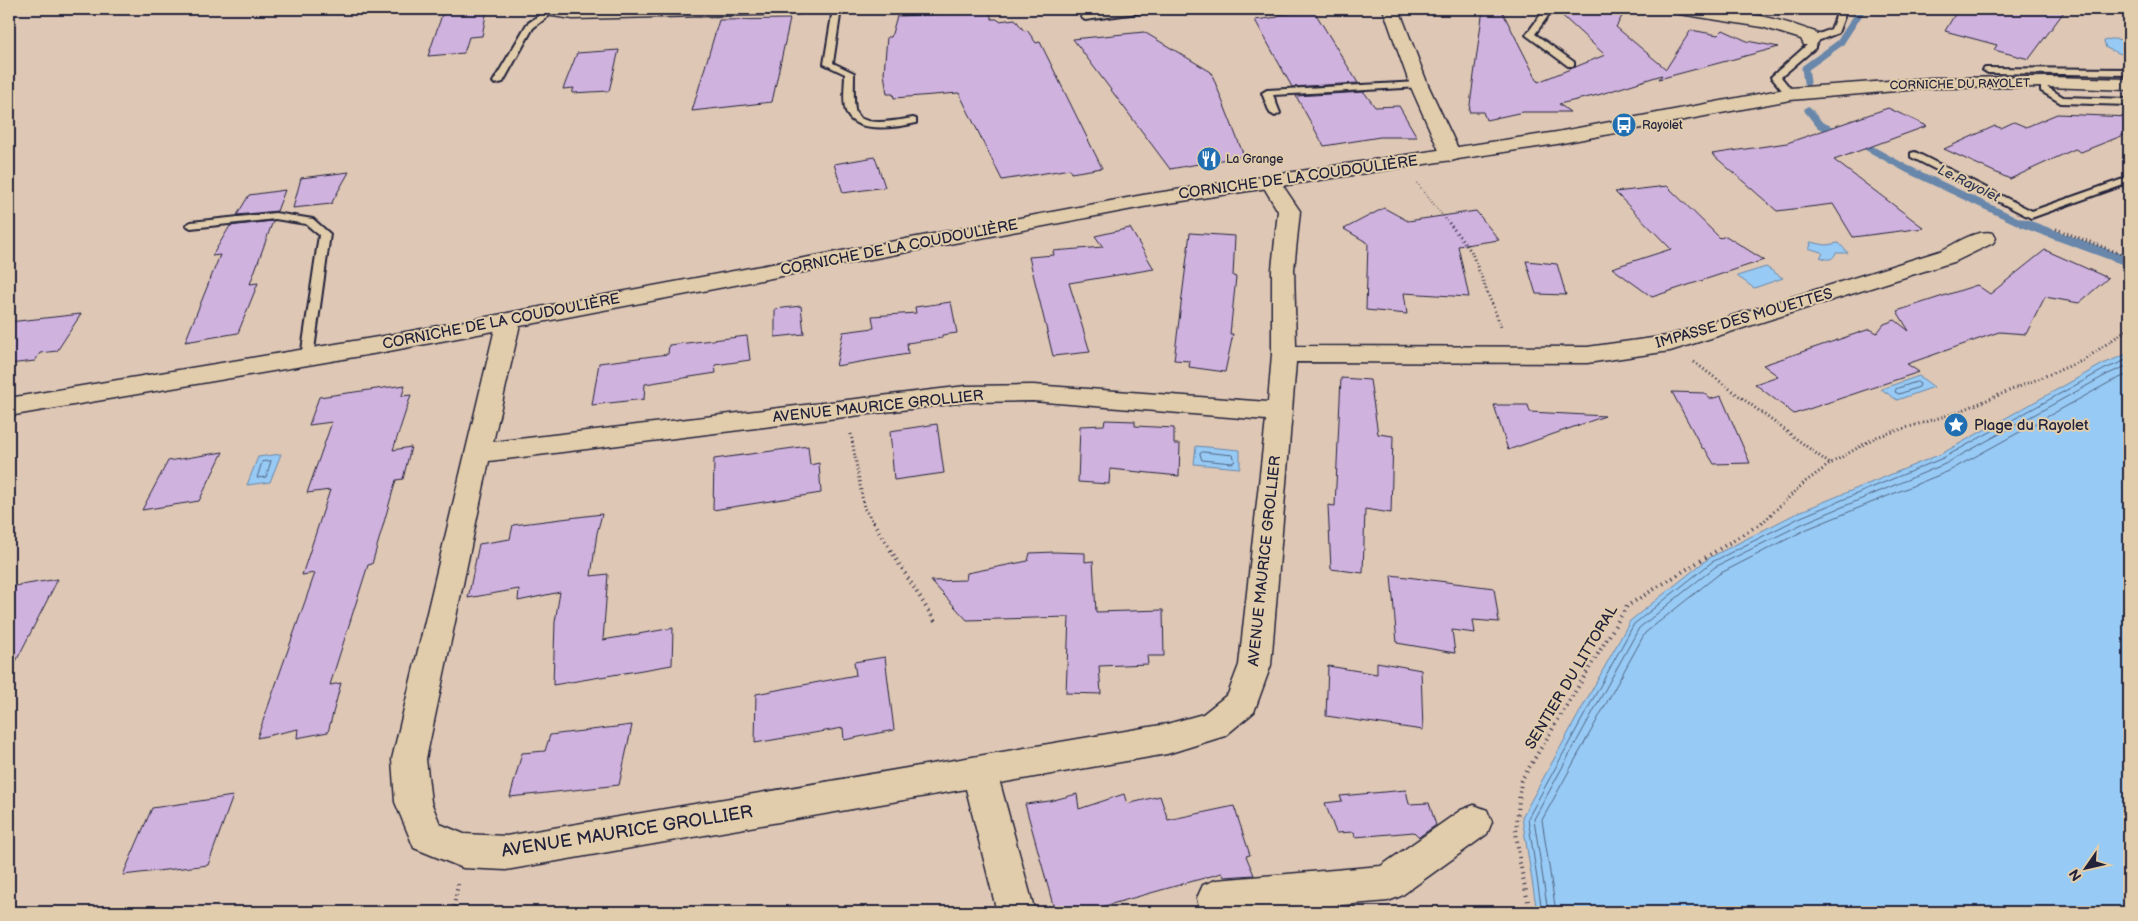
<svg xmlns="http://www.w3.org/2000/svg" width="2138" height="921" font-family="'Balsamiq Sans',sans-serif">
	<rect width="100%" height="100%" fill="#dec7b5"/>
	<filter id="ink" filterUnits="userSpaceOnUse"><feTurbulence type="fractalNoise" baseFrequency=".02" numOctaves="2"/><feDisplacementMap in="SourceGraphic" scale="10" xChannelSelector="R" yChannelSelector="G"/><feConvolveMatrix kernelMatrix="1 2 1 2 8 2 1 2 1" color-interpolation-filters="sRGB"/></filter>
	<g filter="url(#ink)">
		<g fill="#97caf4" stroke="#6887aa">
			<path d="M2111 39 2129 40V57L2106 48 2104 41Z"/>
			<path d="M1810 242 1826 245 1839 243 1848 253H1836C1832 261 1828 260 1820 257L1823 254 1821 252 1808 248 1811 246Z"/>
			<path d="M1766 267 1783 278 1754 288 1737 276Z"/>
			<path d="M2129 353V912H1537L1522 817 1630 621 1709 558 1799 512 1941 454 2103 364Z"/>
			<path d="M1919 376 1934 387 1897 400 1881 389Z"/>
			<path d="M1196 446 1240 450V468L1194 464Z"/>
			<path d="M281 454 270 482 247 485 258 457Z"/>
		</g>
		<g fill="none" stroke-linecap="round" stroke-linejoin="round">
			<g stroke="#516585" stroke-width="1">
				<path d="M1917 382 1920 384 1919 387 1899 394 1895 392 1896 389Z"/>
				<path d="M1203 452 1233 455 1235 461 1232 463 1202 460 1200 454Z"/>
				<path d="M271 461 266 477 257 478 262 462Z"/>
				<path d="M1542 912 1528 818 1634 624 1712 562 1801 517 1943 458 2105 369 2129 359"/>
				<path d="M1548 912 1534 819 1639 628 1715 567 1804 523 1945 464 2108 374 2129 365"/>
				<path d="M1556 912 1542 820 1645 633 1719 574 1807 529 1949 471 2112 381 2129 374"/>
			</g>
			<g stroke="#6887aa" stroke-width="7">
				<path d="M1807 82 1805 68 1840 43 1862 9"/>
				<path d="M1808 110 1820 125 1841 134"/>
				<path d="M1858 142 1907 169 2026 225"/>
			</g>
			<path stroke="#6887aa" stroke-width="9" d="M2023 223 2129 262"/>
		</g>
		<g fill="#d0b2de" stroke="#22223b">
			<path d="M444 9H487L482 36 469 37 464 53 428 56Z"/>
			<path d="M1483 9H1501L1538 82 1605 55 1555 9H1626L1616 27 1666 69 1691 30 1718 35 1723 30 1747 41 1779 47 1659 79 1662 75 1598 95 1559 104 1570 112H1523L1486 120 1483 112H1469Z"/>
			<path d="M1958 9H2066L2029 59 1994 50 1997 45 1945 31Z"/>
			<path d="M1314 11 1358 83 1292 87 1255 20 1278 17 1276 15Z"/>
			<path d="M989 12 992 19H997L999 21 1015 19 1024 31 1027 30 1036 43 1040 42 1102 168 1071 173 1070 169 1002 180 959 93 894 98 893 94H887L884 73 887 37H891L897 16Z"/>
			<path d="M790 19 772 102 692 111 719 20Z"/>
			<path d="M1144 32 1211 72 1244 156 1170 169 1073 39Z"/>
			<path d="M619 50 609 91 572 93 574 88 563 89 577 53Z"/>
			<path d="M1364 92 1375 107 1399 106 1417 137H1380L1324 146 1296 96Z"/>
			<path d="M1888 108 1927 126 1834 160 1924 228 1853 237 1833 204 1777 211 1712 154 1787 143Z"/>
			<path d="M2057 114 2129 117V133L2081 152 2075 149 2010 179 1944 149 1995 126 2001 128 2014 122 2026 127Z"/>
			<path d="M875 157 885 187 843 193 834 164Z"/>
			<path d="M349 172 331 204 293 208 301 178Z"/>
			<path d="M1667 186 1720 238 1726 236 1764 260 1652 297 1612 268 1671 249 1615 192Z"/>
			<path d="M285 190 277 211 237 215 249 195Z"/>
			<path d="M1384 208 1408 221 1476 211 1499 240 1458 246 1469 297 1404 293 1407 314 1366 310 1368 243 1344 229Z"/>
			<path d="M273 221 250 284 258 283 238 333 185 342 220 255 212 256 230 226Z"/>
			<path d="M1130 228 1154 269 1069 283 1090 352 1053 356 1029 257 1054 255 1053 251 1103 247 1095 236Z"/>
			<path d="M1190 233 1235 236 1233 276 1236 277 1230 334H1233L1225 372 1189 367 1190 361 1174 360Z"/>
			<path d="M2045 250 2108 278 2079 303 2045 297 2026 334 1999 332 1907 364 1919 372 1794 414 1755 384 1778 376 1763 365 1870 329 1877 333 1884 324 1895 320 1909 331 1897 311 1977 285 1990 294Z"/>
			<path d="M1526 261 1557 264 1566 295 1536 294Z"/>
			<path d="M951 302 957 333 942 335V338L907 343 908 354 836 366 843 332 874 328 872 316 916 313 915 307Z"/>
			<path d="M801 306 804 334 775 337V309Z"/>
			<path d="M81 314 57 351 40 353 35 361 9 364V322Z"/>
			<path d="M747 336 750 360 715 365 716 373 645 384 644 399 592 405 599 363 668 354 669 345Z"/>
			<path d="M1341 378 1370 380 1378 434 1393 436 1391 513 1365 509 1363 573 1331 569 1328 505 1335 506Z"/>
			<path d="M405 385 402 396 411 395 393 450 411 447 403 479 396 480 372 564 368 565 330 685 341 683 328 732 297 738 298 729 257 738 315 573 302 575 330 490 307 493 332 422 309 425 319 397Z"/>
			<path d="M1672 392 1705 393 1710 399 1721 396 1750 463 1714 464 1705 449 1702 448Z"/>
			<path d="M1494 405H1528L1530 412 1605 416 1508 450Z"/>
			<path d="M1105 420 1135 421V426L1174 428V444H1180L1179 476 1110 469 1109 484 1078 482 1080 426 1104 425Z"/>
			<path d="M937 424 944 473 894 480 890 431Z"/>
			<path d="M808 446 810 465 819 463 821 493 713 510 714 459Z"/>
			<path d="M223 452 199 501 142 510 168 461Z"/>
			<path d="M602 514 597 533 591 576 608 574 603 640 673 628 672 665 553 685 555 622 560 592 518 601 519 589 468 598 479 544 510 539 513 525Z"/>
			<path d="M1055 552 1085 553V562L1093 561 1096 612 1163 610 1164 656H1147L1148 664 1099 666 1101 694 1066 693 1069 617 967 620 931 581 966 580 967 573 1028 561 1030 553Z"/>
			<path d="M1391 575 1494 588 1499 622 1473 620 1475 633 1452 630 1455 653 1397 643Z"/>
			<path d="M58 579 9 675V587Z"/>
			<path d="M885 657 894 730 844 740 843 728 755 743 756 694 856 675 854 662Z"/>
			<path d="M1377 662 1421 670 1423 730 1326 716 1328 666 1377 674Z"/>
			<path d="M632 725 619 785 510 797 522 753 545 751 550 735Z"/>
			<path d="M1406 790 1409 804 1429 803 1436 825 1419 837 1414 832 1355 837 1354 832 1336 833 1325 803 1342 801 1340 796Z"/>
			<path d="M1077 794 1079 809 1124 794 1127 804 1160 796 1168 820 1234 806 1250 855 1246 856 1254 875 1224 877 1222 873 1083 912H1055L1025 804 1050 801Z"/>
			<path d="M233 796 208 865 123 875 152 808Z"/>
		</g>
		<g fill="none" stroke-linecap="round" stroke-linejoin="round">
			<defs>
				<g id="service">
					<path d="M548 9 555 11 533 28 503 82 495 84 493 82 527 24Z"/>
					<path d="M833 9H841L833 63 854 73C854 82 853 105 856 113 863 128 900 120 913 118L916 119V123C899 127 856 134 847 114 842 104 845 85 845 74L824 64Z"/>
					<path d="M1134 9H1157L1153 11 1085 20 1081 17 1085 14Z"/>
					<path d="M1545 9H1553L1535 34 1574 62V66H1568L1526 35Z"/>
					<path d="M1839 9H1847L1838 33 1815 42V48L1781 77 1795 94 1787 96 1771 77 1807 45V39L1831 29Z"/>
					<path d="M1985 68 2129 69V75L1988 73 1983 70Z"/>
					<path d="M1419 82 1422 83V87L1273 95 1280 113 1275 116 1270 113 1262 93 1267 90Z"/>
					<path d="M2041 87H2047L2063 97 2129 99V105L2061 103 2041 91Z"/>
					<path d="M1915 152 2032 211 2129 177V183L2031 218 1911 157V153Z"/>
					<path d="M275 213 313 219 330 234 313 357 307 361 301 357 319 235 306 224 275 219 191 228 186 225 191 222Z"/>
				</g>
				<g id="minor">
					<path d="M544 9H805L803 13 797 14 573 19 545 15 543 11Z"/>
					<path d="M1383 9H1399L1428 85 1461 155 1458 159 1451 161 1444 159 1441 155 1410 85Z"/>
					<path d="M1672 9C1720 6 1770 15 1815 32L1819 41 1816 45H1804L1801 39 1762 27 1680 14 1674 13Z"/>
					<path d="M1270 175 1277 177 1300 211 1294 269 1296 346 1587 347 1667 336 1940 251C1956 244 1975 229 1993 233L1996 238 1993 243 1956 261 1670 351 1587 363 1296 362 1271 665 1254 712 1225 736 1167 754 1000 783 1035 912H997L966 789 506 870 463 868 414 848 395 802 392 759 497 320 500 315 509 313 518 315 521 320 493 442 966 386 1033 385 1268 402 1272 354V269L1278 211 1260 181 1263 177ZM1033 401 1266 420 1239 665 1228 694 1203 714 1167 724 506 836 464 834 440 824 431 802 426 759 489 461 966 402Z"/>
					<path d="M1474 805 1487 810 1492 822 1487 834 1401 896 1388 901 1262 912H1200L1197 898 1203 885 1216 880 1381 866 1461 810Z"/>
				</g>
				<path id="secondary" d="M2048 77 2129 79V90L2048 87 1931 88 1790 100 1557 144 1143 207 384 352 9 416V398L384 336 1143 195 1557 132 1790 88 1931 78Z"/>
			</defs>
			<use href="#service" stroke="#22223b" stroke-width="4"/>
			<use href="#minor" stroke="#22223b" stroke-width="3"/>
			<use href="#secondary" stroke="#22223b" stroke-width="3"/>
			<path stroke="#22223b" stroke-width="2" stroke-dasharray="0.5 2.5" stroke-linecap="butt" d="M1417 183 1450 225"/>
			<g stroke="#22223b" stroke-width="3" stroke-dasharray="1 3" stroke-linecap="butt">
				<path d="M1449 223 1471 251 1502 329"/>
				<path d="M2056 229 2129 257"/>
				<path d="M1694 362 1830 464"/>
				<path d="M851 434 864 508 874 523"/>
				<path d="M1762 523 1805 482 1830 464 1876 437 1958 412 2084 360 2129 328"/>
			</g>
			<g stroke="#22223b" stroke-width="4" stroke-dasharray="1 4.5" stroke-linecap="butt">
				<path d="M873 522 936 623"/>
				<path d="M453 912 458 884"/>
				<path d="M1530 912 1520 863 1516 832 1521 781 1627 606 1763 522"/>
			</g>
			<use href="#service" fill="#e1ccab" fill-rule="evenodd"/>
			<use href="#minor" fill="#e1ccab" fill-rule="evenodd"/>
			<use href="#secondary" fill="#e1ccab" fill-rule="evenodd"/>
		</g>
	</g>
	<defs>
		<symbol id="bus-disc" viewBox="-11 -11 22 22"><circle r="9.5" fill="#1f6fb2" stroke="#e1ccab"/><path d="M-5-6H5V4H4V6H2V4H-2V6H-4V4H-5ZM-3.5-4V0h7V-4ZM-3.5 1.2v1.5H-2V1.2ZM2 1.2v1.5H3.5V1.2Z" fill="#fff"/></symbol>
		<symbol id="restaurant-disc" viewBox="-11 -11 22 22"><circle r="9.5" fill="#1f6fb2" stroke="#e1ccab"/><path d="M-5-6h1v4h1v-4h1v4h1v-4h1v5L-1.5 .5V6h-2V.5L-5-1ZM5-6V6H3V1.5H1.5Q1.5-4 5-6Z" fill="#fff"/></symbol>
		<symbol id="sight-disc" viewBox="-11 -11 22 22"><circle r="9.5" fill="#1f6fb2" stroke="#e1ccab"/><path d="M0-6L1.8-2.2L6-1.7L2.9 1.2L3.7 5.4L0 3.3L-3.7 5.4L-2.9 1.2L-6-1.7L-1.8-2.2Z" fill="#fff"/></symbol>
	</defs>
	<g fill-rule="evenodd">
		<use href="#bus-disc" x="1610" y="111" width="28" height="28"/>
		<use href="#restaurant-disc" x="1195" y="145" width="28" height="28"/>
		<use href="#sight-disc" x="1942" y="411" width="28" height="28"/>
	</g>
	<g text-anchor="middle" stroke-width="4" stroke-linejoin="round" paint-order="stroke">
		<g font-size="12" fill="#22223b" stroke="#e1ccab">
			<text transform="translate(1960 84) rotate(-1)" y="4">CORNICHE DU RAYOLET</text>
		</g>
		<g font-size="12" fill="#22223b" stroke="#e1ccab" text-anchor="start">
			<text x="1642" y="129">Rayolet</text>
			<text x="1226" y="163">La Grange</text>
		</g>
		<g font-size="14" font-style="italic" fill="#343b57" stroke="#e1ccab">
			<text transform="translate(1969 183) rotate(26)" y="5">Le Rayolet</text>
		</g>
		<g font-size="15" fill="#22223b" stroke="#e1ccab">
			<text transform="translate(1298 177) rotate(-8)" y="5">CORNICHE DE LA COUDOULIÈRE</text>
			<text transform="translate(899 247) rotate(-11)" y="5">CORNICHE DE LA COUDOULIÈRE</text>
			<text transform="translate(1744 318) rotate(-16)" y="5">IMPASSE DES MOUETTES</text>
			<text transform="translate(501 321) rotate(-11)" y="5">CORNICHE DE LA COUDOULIÈRE</text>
			<text transform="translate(878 406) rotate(-6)" y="5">AVENUE MAURICE GROLLIER</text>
			<text transform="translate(1264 561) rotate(-84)" y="5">AVENUE MAURICE GROLLIER</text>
			<text transform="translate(1571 677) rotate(-59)" y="5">SENTIER DU LITTORAL</text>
		</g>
		<g font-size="15" fill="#22223b" stroke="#e1ccab" text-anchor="start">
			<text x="1974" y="430">Plage du Rayolet</text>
		</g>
		<g font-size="18" fill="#22223b" stroke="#e1ccab">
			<text transform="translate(627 831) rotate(-9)" y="6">AVENUE MAURICE GROLLIER</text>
		</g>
	</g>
	<rect width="2138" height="921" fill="none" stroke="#e1ccab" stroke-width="30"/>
	<rect x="15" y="15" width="2108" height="891" fill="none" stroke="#22223b" stroke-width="2" filter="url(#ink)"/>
	<g transform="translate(2086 868) rotate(236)" stroke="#e1ccab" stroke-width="4" paint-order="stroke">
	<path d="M0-4L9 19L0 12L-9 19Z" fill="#22223b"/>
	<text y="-8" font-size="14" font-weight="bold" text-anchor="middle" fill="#22223b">N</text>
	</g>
</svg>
